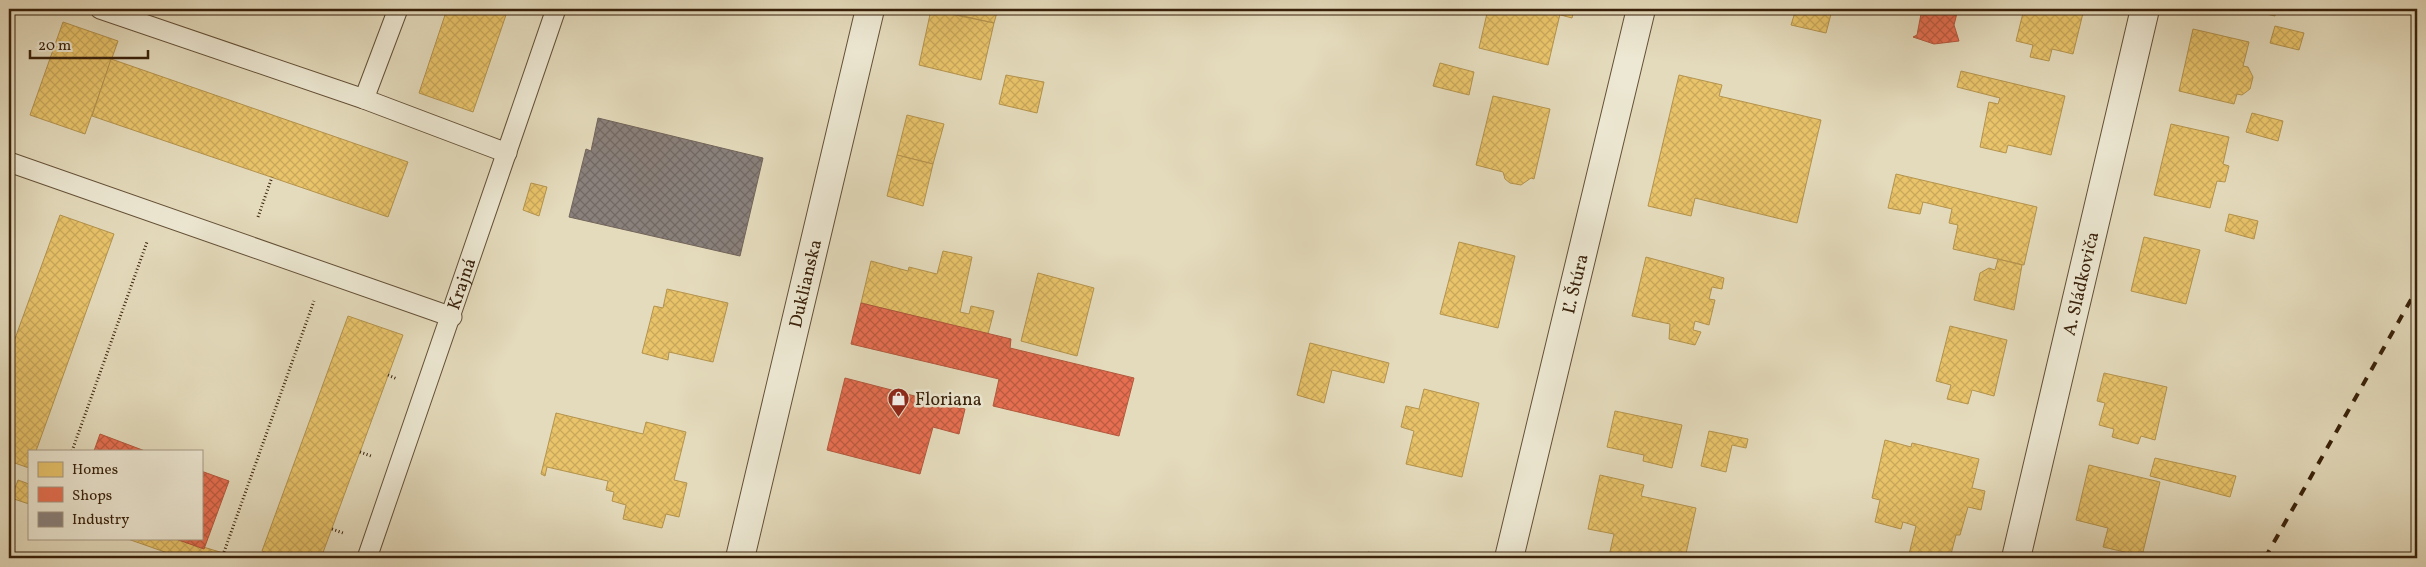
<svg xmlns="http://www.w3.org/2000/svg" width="2426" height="567" font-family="Vollkorn,serif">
	<defs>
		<pattern id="homes-cross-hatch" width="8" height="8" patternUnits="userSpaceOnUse" patternTransform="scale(1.25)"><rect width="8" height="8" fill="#e9c46a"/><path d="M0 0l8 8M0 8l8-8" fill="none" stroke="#c9a85b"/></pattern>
		<pattern id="shops-cross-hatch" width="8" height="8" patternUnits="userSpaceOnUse" patternTransform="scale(1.25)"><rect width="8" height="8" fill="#e76f51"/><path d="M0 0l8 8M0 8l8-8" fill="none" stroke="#bc5b41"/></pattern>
		<pattern id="industry-cross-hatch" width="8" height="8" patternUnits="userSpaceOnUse" patternTransform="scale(1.25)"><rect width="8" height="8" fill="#8a817c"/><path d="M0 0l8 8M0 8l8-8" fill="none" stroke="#726964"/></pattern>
	</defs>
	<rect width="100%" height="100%" fill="#e4dbbc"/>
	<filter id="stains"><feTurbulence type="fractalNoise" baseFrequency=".004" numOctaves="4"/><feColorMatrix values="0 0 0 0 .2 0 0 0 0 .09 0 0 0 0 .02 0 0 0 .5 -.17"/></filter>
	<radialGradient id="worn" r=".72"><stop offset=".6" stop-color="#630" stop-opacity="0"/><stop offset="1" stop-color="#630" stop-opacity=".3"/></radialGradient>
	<g fill="url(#homes-cross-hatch)" stroke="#b4934d">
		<path d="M447 9H508L473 112 419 93Z"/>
		<path d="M931 9H998L994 23Z"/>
		<path d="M1488 9H1538L1560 14 1548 65 1479 48Z"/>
		<path d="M1538 9H1574L1572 18Z"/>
		<path d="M1796 9H1811L1831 14 1826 33 1791 25Z"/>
		<path d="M2024 9H2084L2073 54 2052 49 2049 61 2030 57 2033 45 2016 41Z"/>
		<path d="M2244 9H2276L2275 16Z"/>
		<path d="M931 10 994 23 981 80 919 65Z"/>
		<path d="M63 22 118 41 85 134 30 115Z"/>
		<path d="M2275 26 2304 33 2299 50 2270 43Z"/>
		<path d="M2193 29 2249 42 2243 66 2248 67 2253 77 2250 89 2242 95 2237 94 2234 104 2179 91Z"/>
		<path d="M111 59 408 162 388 217 92 116Z"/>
		<path d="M1440 63 1474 72 1469 95 1433 86Z"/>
		<path d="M1961 71 2065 96 2051 155 2008 145 2006 153 1980 147 1989 102 1998 104 2000 98 1957 87Z"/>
		<path d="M1006 75 1044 82 1037 113 999 104Z"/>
		<path d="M1679 75 1722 85 1719 96 1821 120 1797 223 1695 198 1691 216 1648 206Z"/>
		<path d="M1493 96 1550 109 1534 179 1531 178 1521 185 1510 183 1505 179 1503 172 1476 165Z"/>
		<path d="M2252 113 2283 121 2278 141 2246 132Z"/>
		<path d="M907 115 944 124 933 164 897 155Z"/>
		<path d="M2171 124 2229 137 2223 164 2229 166 2225 182 2217 181 2210 208 2154 195Z"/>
		<path d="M897 155 933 164 923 206 887 196Z"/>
		<path d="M1896 174 2037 207 2024 265 1953 249 1958 225 1949 223 1952 209 1923 202 1920 214 1888 208Z"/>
		<path d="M531 183 547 187 539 216 523 210Z"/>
		<path d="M2229 214 2258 221 2254 239 2225 231Z"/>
		<path d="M60 215 114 234 36 451H29V468L9 461V355Z"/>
		<path d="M2144 237 2200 250 2186 304 2131 291Z"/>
		<path d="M1459 242 1515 256 1498 328 1440 314Z"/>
		<path d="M943 251 972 257 960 312 969 314 971 306 994 311 988 334 861 303 871 261 908 271 909 267 937 274Z"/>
		<path d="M1646 257 1724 278 1722 289 1712 287 1709 299 1715 300 1709 325 1695 321 1693 330 1701 332 1695 345 1669 339 1670 324 1632 316Z"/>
		<path d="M1998 259 2022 265 2014 310 1974 300 1980 273 1989 268 1995 270Z"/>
		<path d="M1038 273 1094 288 1077 356 1021 341Z"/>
		<path d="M667 289 728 303 713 362 669 352 668 360 642 353 654 306 663 308Z"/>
		<path d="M348 316 403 335 321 558H283L262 551Z"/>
		<path d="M1950 326 2007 340 1994 396 1972 390 1968 404 1947 399 1951 385 1936 381Z"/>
		<path d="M1310 343 1389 363 1384 383 1332 370 1324 403 1297 395Z"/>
		<path d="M2104 373 2167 387 2155 440 2141 436 2138 444 2112 437 2114 429 2099 425 2105 403 2097 401Z"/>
		<path d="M1424 389 1479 403 1462 477 1406 464 1414 431 1401 427 1406 406 1419 409Z"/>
		<path d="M1615 411 1682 425 1672 468 1643 461 1644 455 1607 447Z"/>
		<path d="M556 413 643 434 646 422 686 432 674 480 687 483 679 517 666 514 662 528 623 519 626 505 612 501 614 492 606 490 608 481 547 467 545 476 541 474Z"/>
		<path d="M1709 431 1748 439 1746 448 1732 445 1726 472 1701 466Z"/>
		<path d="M1885 440 1911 447 1912 443 1979 459 1972 488 1985 491 1981 510 1968 507 1960 535H1956L1950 558H1908L1916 526 1903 522 1901 529 1875 522 1880 500 1872 498Z"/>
		<path d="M2155 458 2236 476 2230 497 2150 476Z"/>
		<path d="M2089 465 2160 482 2142 556 2103 547 2108 528 2076 520Z"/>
		<path d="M1600 475 1644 485 1641 496 1696 508 1685 558H1621L1609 556 1614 534 1588 529Z"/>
		<path d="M18 480 29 484V504L11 498Z"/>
		<path d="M125 538H173L240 558H182Z"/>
		<path d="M1368 552 1393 558H1367Z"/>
	</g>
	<g fill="url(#shops-cross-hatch)" stroke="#b3583c">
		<path d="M1922 9H1958L1954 25 1959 41 1934 44 1913 37 1917 35Z"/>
		<path d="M861 303 1011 339 1010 348 1134 378 1119 436 993 406 999 379 851 344Z"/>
		<path d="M845 378 965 409 959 434 933 427 920 474 827 450Z"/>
		<path d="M100 434 145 451H94Z"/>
		<path d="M201 471 229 481 204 549 173 538H201Z"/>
	</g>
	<path fill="url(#industry-cross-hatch)" stroke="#72645a" d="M598 118 763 158 740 256 569 217 586 149 591 151Z"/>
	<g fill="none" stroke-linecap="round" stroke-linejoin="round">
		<defs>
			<g id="lane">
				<path d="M100 9 364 99 507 153"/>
				<path d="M364 99 398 9"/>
				<path d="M9 162 452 317"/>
				<path id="s1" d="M367 558 556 9"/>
			</g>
			<g id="street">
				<path id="s2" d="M740 558 870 9"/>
				<path id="s3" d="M1509 558 1641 9"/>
				<path id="s4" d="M2016 558 2145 9"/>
			</g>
		</defs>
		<use href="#lane" stroke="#645036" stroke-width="21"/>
		<use href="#street" stroke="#645036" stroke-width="30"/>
		<g stroke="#39210a" stroke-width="3" stroke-dasharray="1 2.5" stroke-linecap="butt">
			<path d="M258 217 272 177"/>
			<path d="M388 375 397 379"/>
			<path d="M72 451 147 242"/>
			<path d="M360 452 371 456"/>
			<path d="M9 487 15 490"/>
			<path d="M332 529 343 533"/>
			<path d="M224 552 314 301"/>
		</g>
		<use href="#lane" stroke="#ede8d3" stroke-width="19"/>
		<use href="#street" stroke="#ede8d3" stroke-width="28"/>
		<path stroke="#39210a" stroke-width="4" stroke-dasharray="9 9" stroke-linecap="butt" d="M2265 558 2417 289"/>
	</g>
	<defs>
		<symbol id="shop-pin" viewBox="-11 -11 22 30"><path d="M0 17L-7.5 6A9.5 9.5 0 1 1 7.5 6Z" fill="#8f2418" stroke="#ede8d3"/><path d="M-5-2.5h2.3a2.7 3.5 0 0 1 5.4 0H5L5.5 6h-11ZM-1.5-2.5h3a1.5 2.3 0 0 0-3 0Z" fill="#fff"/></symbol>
	</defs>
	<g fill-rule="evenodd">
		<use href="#shop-pin" x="886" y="386" width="25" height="34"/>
	</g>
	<g text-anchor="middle" stroke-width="5" stroke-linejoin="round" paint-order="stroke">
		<g font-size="18" fill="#39210a" stroke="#ede8d3">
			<text dy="6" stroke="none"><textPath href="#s1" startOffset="290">Krajná</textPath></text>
			<text dy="6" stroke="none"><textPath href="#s2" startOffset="282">Duklianska</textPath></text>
			<text dy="6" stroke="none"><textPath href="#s3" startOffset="282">Ľ. Štúra</textPath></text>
			<text dy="6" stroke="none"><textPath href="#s4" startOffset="282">A. Sládkoviča</textPath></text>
		</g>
		<g font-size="18" fill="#39210a" stroke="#ede8d3" text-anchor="start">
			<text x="915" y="405">Floriana</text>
		</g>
	</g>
	<rect width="2426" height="567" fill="none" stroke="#e4dbbc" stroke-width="30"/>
	<rect x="10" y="10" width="2406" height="547" fill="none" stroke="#39210a" stroke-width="2.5"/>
	<rect x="15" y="15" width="2396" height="537" fill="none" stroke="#39210a"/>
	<rect x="28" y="450" width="175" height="90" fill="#ede8d3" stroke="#a59883"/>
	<rect x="38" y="462" width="25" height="15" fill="#e9c46a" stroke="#a59883"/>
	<text x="72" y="474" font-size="15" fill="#39210a">Homes</text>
	<rect x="38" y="487" width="25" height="15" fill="#e76f51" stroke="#a59883"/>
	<text x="72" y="500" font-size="15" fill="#39210a">Shops</text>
	<rect x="38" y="512" width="25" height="15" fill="#8a817c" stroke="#a59883"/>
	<text x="72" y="524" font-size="15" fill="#39210a">Industry</text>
	<path d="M30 50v8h118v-8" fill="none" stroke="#39210a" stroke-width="2.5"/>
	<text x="38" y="50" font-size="15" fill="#39210a" stroke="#ede8d3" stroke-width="4" paint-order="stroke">20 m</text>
	<rect width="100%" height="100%" filter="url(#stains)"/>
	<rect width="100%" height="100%" fill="url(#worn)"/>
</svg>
